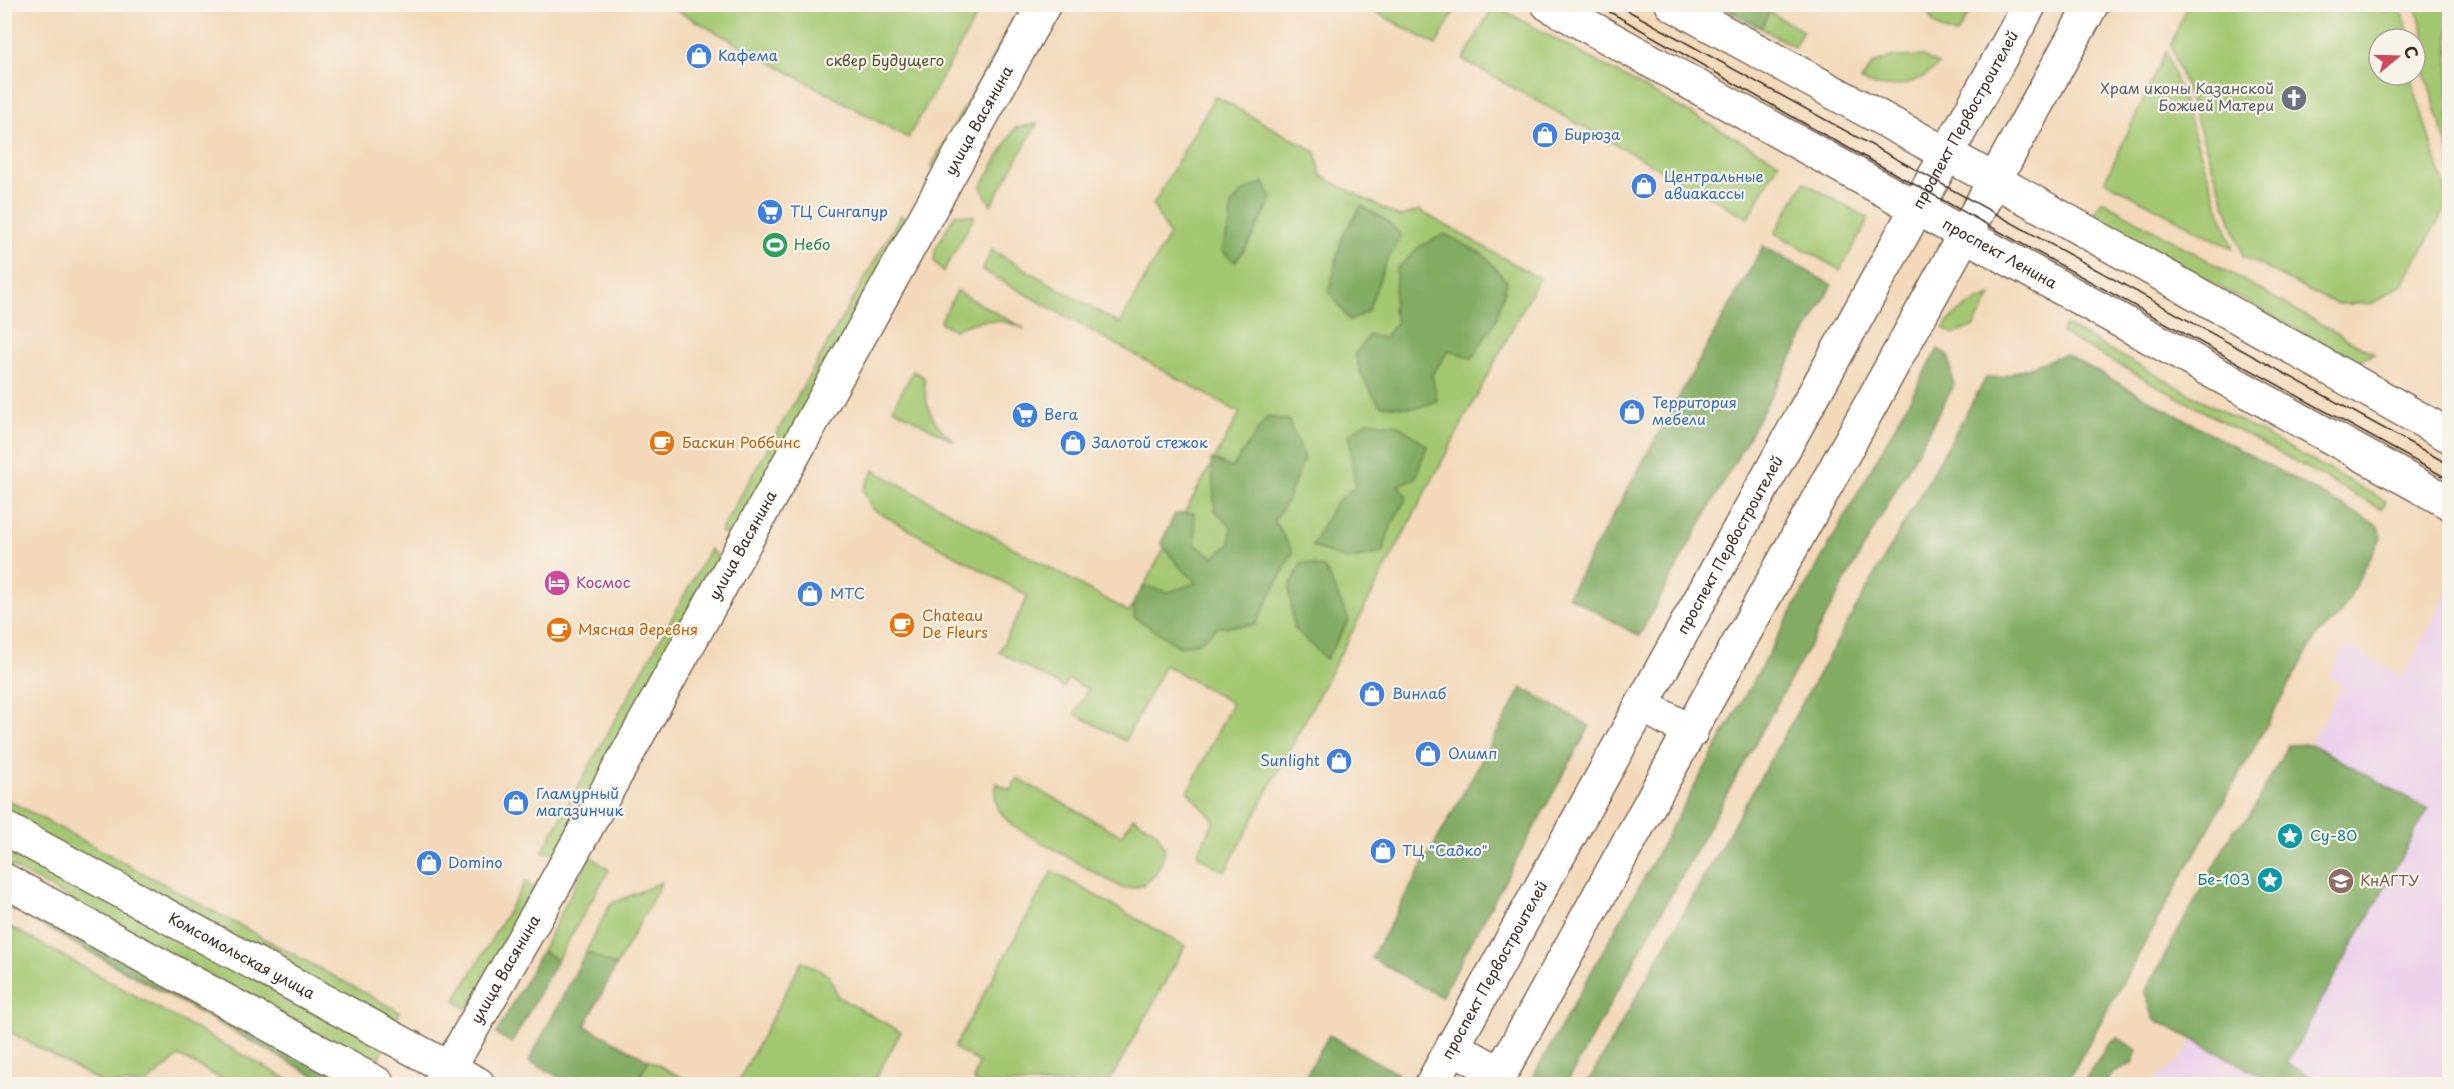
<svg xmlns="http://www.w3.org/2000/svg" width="2454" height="1089" font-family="'Playpen Sans',sans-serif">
	<rect width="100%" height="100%" fill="#f7f3e8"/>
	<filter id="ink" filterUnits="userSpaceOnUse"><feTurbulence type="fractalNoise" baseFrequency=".0167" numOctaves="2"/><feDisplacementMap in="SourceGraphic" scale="12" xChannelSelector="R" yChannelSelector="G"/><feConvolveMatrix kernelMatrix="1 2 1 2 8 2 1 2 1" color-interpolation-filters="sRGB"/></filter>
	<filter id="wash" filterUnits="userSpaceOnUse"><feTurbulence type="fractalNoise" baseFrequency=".008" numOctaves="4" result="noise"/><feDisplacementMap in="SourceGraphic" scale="24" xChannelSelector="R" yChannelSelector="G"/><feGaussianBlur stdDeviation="1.35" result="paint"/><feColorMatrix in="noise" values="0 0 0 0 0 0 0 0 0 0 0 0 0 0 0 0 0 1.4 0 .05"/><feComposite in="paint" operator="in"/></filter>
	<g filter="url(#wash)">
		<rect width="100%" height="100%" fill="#f3d9ba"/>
		<path fill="#ecd1ea" d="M2449 590V1084H2150L2180 1060 2192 1040 2154 1019 2343 685 2329 676 2346 645 2403 676Z"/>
		<g fill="#a3c771" stroke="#6f7848" stroke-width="1.5">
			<path d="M667 5H983L908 138Z"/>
			<path d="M1022 5H1038L945 173 931 167Z"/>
			<path d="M1363 5H1458L1436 45Z"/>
			<path d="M1494 5 1779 162 1748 218 1463 60Z"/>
			<path d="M1926 5V4L1974 5 1957 34C1939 32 1929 22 1926 5Z"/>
			<path d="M2372 5 2384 12 2401 11 2411 39H2379V75H2410L2449 202 2402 285 2371 304H2338L2309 291 2243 256 2171 45 2187 5Z"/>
			<path d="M2416 5H2449V153L2422 63 2431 60Z"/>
			<path d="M1769 12 1803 31 1794 47 1761 28Z"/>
			<path d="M2166 51 2233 249 2105 181Z"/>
			<path d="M1923 56 1939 65C1918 85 1888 92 1861 81L1873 64 1892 57Z"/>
			<path d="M1215 96 1316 152 1321 176 1400 217 1419 210 1539 278 1225 872 1197 855 1214 820 1188 792 1232 703 1165 665 1125 741 1075 714 1088 689 1068 679 1064 688 999 652 1028 596 872 509 863 490 874 470 1129 612 1240 413 982 270 992 250 1120 324 1169 235 1153 205Z"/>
			<path d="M1037 124 991 205 981 187 1015 128Z"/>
			<path d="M1804 182 1869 219 1840 270 1775 233Z"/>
			<path d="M2102 201 2374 354 2356 362 2092 216Z"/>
			<path d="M955 214 975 216 943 272 934 261 935 250Z"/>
			<path d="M901 215 911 229 736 539 720 532Z"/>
			<path d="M957 291 1025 329C999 317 979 318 954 330L940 322Z"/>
			<path d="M1991 296 1974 326 1954 334 1943 328C1957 311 1970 303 1991 296Z"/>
			<path d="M2065 325 2386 501 2381 509 2061 333Z"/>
			<path d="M913 371 924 377C925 408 931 422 955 442L893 408Z"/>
			<path d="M710 549 721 562 558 854 542 852Z"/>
			<path d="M1017 778 1122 836 1133 817 1157 832 1165 848C1161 872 1148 891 1122 888L1011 825C998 810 992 803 997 783L1011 791Z"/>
			<path d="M4 798 400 1012 392 1029 5 819Z"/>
			<path d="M4 841 384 1047 375 1066 5 863Z"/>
			<path d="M590 856 609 870 557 960 542 951Z"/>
			<path d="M1052 871 1185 946 1108 1084H976L974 1079 979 1062 954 1048Z"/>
			<path d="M526 881 536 892 467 1009 455 1001Z"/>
			<path d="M662 882 616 966 586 952 610 904Z"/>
			<path d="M5 924 296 1084H231L179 1056 146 1084H104L5 1029Z"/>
			<path d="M802 961 829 975 838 997 901 1032 872 1084H737Z"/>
			<path d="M649 1060 694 1084H635Z"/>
		</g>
		<g fill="#82ac63" stroke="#5e6b40" stroke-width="1.5">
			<path d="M1718 5H1756L1769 12 1761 28Z"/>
			<path d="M1264 182 1272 199 1249 243 1235 262 1222 251 1230 223 1231 205 1244 191Z"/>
			<path d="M1361 206 1383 218 1401 235 1384 267 1368 311 1350 321 1329 291 1342 237Z"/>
			<path d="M1445 234 1484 255 1507 282 1496 320 1472 358 1449 350 1432 374 1437 401 1417 408 1380 405 1362 377 1355 354 1369 335 1384 338 1397 322 1393 310 1397 269 1420 246Z"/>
			<path d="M1763 246 1832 285 1639 636 1568 596Z"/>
			<path d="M1938 349 1949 355 1953 387 1566 1084H1529Z"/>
			<path d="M2065 354 2378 525 2381 538 2339 616 2317 635 2066 1084H1587L1986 378 2002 377Z"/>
			<path d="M1267 417 1288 420 1304 458 1288 499 1274 521 1293 552 1255 625 1218 627 1199 642 1180 647 1134 617V600L1145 586 1168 592 1197 583 1177 564 1161 543 1175 514 1194 513 1196 545 1214 557 1230 544 1231 526 1215 511 1211 459 1232 468Z"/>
			<path d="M1367 421 1398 425 1427 446 1415 479 1398 485 1407 497 1391 526 1382 553 1347 560 1312 546 1335 503 1355 486 1349 435Z"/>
			<path d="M1302 562 1325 569 1349 620 1326 659 1294 628 1289 588Z"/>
			<path d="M1522 688 1590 726 1441 997 1371 958Z"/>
			<path d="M2311 744 2428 809 2287 1063 2308 1075 2303 1084H2277L2154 1019 2145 992 2233 831 2249 817 2288 745Z"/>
			<path d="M4 890 357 1084H329L5 905Z"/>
			<path d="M542 951 557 960 512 1043 496 1034Z"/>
			<path d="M586 952 616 966 585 1026 649 1060 635 1084H572L529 1061Z"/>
			<path d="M1329 1035 1398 1074 1393 1084H1301Z"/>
			<path d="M2118 1038 2137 1050 2132 1064 2112 1074 2106 1084H2083L2107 1046Z"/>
		</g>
	</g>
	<g filter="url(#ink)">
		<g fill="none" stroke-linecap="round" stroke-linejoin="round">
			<defs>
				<g id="minor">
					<path id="s1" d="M4 828 478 1084"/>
					<path d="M4 880 378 1084"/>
					<path id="s2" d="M440 1084 555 884 1044 4"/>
				</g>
				<g id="major">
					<path d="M1642 705 1691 732"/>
					<path d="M1453 1047 1501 1074"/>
					<path id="s3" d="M1432 1084 2030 4"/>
					<path d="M1495 1084 2092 4"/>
				</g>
				<g id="highway">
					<path id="s4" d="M1548 4 2450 503"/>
					<path d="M1672 4 1996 181 2450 436"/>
				</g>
			</defs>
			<use href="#minor" stroke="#7b6755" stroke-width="36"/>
			<use href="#major" stroke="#7b6755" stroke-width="36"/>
			<use href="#highway" stroke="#7b6755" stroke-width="36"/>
			<use href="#minor" stroke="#fff" stroke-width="33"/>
			<use href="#major" stroke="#fff" stroke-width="33"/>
			<use href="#highway" stroke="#fff" stroke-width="33"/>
			<g stroke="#3b2a1e" stroke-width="1.5">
				<path d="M1596 4 1814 129 2450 480"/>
				<path d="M1616 4 2450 465"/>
			</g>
		</g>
	</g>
	<defs>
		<symbol id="shop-disc" viewBox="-11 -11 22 22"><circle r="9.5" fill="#3f7fe0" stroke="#f7f3e8"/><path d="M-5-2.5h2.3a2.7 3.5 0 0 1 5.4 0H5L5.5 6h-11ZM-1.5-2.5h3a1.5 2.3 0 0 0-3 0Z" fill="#fff"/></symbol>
		<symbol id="church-disc" viewBox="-11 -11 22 22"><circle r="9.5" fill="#6b7280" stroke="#f7f3e8"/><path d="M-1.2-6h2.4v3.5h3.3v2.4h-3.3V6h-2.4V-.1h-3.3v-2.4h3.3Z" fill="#fff"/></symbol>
		<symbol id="supermarket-disc" viewBox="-11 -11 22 22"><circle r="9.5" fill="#3f7fe0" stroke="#f7f3e8"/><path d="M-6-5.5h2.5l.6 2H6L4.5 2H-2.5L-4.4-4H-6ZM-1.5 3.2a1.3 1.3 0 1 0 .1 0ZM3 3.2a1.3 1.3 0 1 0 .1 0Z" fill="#fff"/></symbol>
		<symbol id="stadium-disc" viewBox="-11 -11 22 22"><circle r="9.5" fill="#2e9e5b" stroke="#f7f3e8"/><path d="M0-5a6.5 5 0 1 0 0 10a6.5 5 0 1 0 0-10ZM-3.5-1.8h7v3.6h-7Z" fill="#fff"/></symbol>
		<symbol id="cafe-disc" viewBox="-11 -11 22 22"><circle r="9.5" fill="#e8710a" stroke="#f7f3e8"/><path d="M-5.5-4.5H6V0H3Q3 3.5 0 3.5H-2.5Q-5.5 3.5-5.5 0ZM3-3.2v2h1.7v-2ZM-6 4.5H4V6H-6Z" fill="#fff"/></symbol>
		<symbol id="hotel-disc" viewBox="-11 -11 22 22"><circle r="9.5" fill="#d1479c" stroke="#f7f3e8"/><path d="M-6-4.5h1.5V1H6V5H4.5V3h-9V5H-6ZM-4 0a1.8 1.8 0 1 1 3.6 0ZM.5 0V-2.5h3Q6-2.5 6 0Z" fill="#fff"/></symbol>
		<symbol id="sight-disc" viewBox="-11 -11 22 22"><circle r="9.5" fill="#0f9aa8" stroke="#f7f3e8"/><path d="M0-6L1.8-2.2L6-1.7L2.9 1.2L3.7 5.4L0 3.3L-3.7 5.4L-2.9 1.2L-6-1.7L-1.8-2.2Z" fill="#fff"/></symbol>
		<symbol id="university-disc" viewBox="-11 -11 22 22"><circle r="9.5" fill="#8d6e63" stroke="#f7f3e8"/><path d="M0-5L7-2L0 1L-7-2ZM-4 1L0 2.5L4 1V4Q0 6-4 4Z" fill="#fff"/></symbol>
	</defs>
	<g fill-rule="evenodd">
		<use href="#shop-disc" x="684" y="41" width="30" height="30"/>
		<use href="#church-disc" x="2279" y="83" width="30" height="30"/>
		<use href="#shop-disc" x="1530" y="120" width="30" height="30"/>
		<use href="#shop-disc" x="1629" y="171" width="30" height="30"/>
		<use href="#supermarket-disc" x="755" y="197" width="30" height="30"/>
		<use href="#stadium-disc" x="760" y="230" width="30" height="30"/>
		<use href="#shop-disc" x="1617" y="397" width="30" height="30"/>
		<use href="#supermarket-disc" x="1010" y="400" width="30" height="30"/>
		<use href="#cafe-disc" x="647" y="428" width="30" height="30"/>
		<use href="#shop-disc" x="1058" y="428" width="30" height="30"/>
		<use href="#hotel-disc" x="542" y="568" width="30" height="30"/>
		<use href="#shop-disc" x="795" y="579" width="30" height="30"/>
		<use href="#cafe-disc" x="887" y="610" width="30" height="30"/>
		<use href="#cafe-disc" x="544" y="615" width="30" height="30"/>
		<use href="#shop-disc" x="1357" y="679" width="30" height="30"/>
		<use href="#shop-disc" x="1413" y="739" width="30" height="30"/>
		<use href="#shop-disc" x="1324" y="746" width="30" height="30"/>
		<use href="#shop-disc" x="501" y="788" width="30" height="30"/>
		<use href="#sight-disc" x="2275" y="821" width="30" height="30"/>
		<use href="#shop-disc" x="1368" y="836" width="30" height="30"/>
		<use href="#shop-disc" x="414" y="848" width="30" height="30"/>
		<use href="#sight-disc" x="2255" y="865" width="30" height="30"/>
		<use href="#university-disc" x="2326" y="866" width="30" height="30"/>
	</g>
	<g text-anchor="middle" stroke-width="4.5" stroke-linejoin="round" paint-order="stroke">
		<g font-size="15" fill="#366cbe" stroke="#f7f3e8" text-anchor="start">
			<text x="718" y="61">Кафема</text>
			<text x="1564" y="140">Бирюза</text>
			<text x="1664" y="182">Центральные<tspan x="1664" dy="17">авиакассы</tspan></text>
			<text x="790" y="217">ТЦ Сингапур</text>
			<text x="1652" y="408">Территория<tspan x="1652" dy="17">мебели</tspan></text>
			<text x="1044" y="420">Вега</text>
			<text x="1092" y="448">Залотой стежок</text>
			<text x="830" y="599">МТС</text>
			<text x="1392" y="699">Винлаб</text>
			<text x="1448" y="759">Олимп</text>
			<text x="1320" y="766" text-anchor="end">Sunlight</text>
			<text x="536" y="799">Гламурный<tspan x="536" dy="17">магазинчик</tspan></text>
			<text x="1402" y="856">ТЦ "Садко"</text>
			<text x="448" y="868">Domino</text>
		</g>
		<g font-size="15" fill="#555133" stroke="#f7f3e8">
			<text x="885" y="66">сквер Будущего</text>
		</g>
		<g font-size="15" fill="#5b616d" stroke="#f7f3e8" text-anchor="end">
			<text x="2274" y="94">Храм иконы Казанской<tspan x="2274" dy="17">Божией Матери</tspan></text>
		</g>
		<g font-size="15" fill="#3b2a1e" stroke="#f7f3e8">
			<text dy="5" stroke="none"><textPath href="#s3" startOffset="1102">проспект Первостроителей</textPath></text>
			<text dy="5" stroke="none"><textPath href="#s2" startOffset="1104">улица Васянина</textPath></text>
			<text dy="5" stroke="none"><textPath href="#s4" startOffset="516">проспект Ленина</textPath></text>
			<text dy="5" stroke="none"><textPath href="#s2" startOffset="618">улица Васянина</textPath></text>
			<text dy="5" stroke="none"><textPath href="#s3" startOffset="616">проспект Первостроителей</textPath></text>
			<text dy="5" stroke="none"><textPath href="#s1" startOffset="270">Комсомольская улица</textPath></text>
			<text dy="5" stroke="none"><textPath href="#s2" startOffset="132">улица Васянина</textPath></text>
			<text dy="5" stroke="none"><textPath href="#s3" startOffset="130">проспект Первостроителей</textPath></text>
		</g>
		<g font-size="15" fill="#27864d" stroke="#f7f3e8" text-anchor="start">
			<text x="794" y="250">Небо</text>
		</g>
		<g font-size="15" fill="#c56008" stroke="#f7f3e8" text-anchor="start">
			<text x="682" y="448">Баскин Роббинс</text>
			<text x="922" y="621">Chateau<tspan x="922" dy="17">De Fleurs</tspan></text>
			<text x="578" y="635">Мясная деревня</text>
		</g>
		<g font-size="15" fill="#b23c85" stroke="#f7f3e8" text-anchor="start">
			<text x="576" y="588">Космос</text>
		</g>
		<g font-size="15" fill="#0d838f" stroke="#f7f3e8" text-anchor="start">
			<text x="2310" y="841">Су-80</text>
			<text x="2250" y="885" text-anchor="end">Бе-103</text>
		</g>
		<g font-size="15" fill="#785e54" stroke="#f7f3e8" text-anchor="start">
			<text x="2360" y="886">КнАГТУ</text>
		</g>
	</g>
	<rect width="2454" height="1089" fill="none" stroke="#f7f3e8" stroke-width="24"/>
	<g transform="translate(2397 57) rotate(71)"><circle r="28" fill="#f7f3e8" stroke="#aca397" stroke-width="1.5"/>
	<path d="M0-4.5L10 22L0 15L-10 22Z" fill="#d1495b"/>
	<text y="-9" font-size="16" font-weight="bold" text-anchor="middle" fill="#3b2a1e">С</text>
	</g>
</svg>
